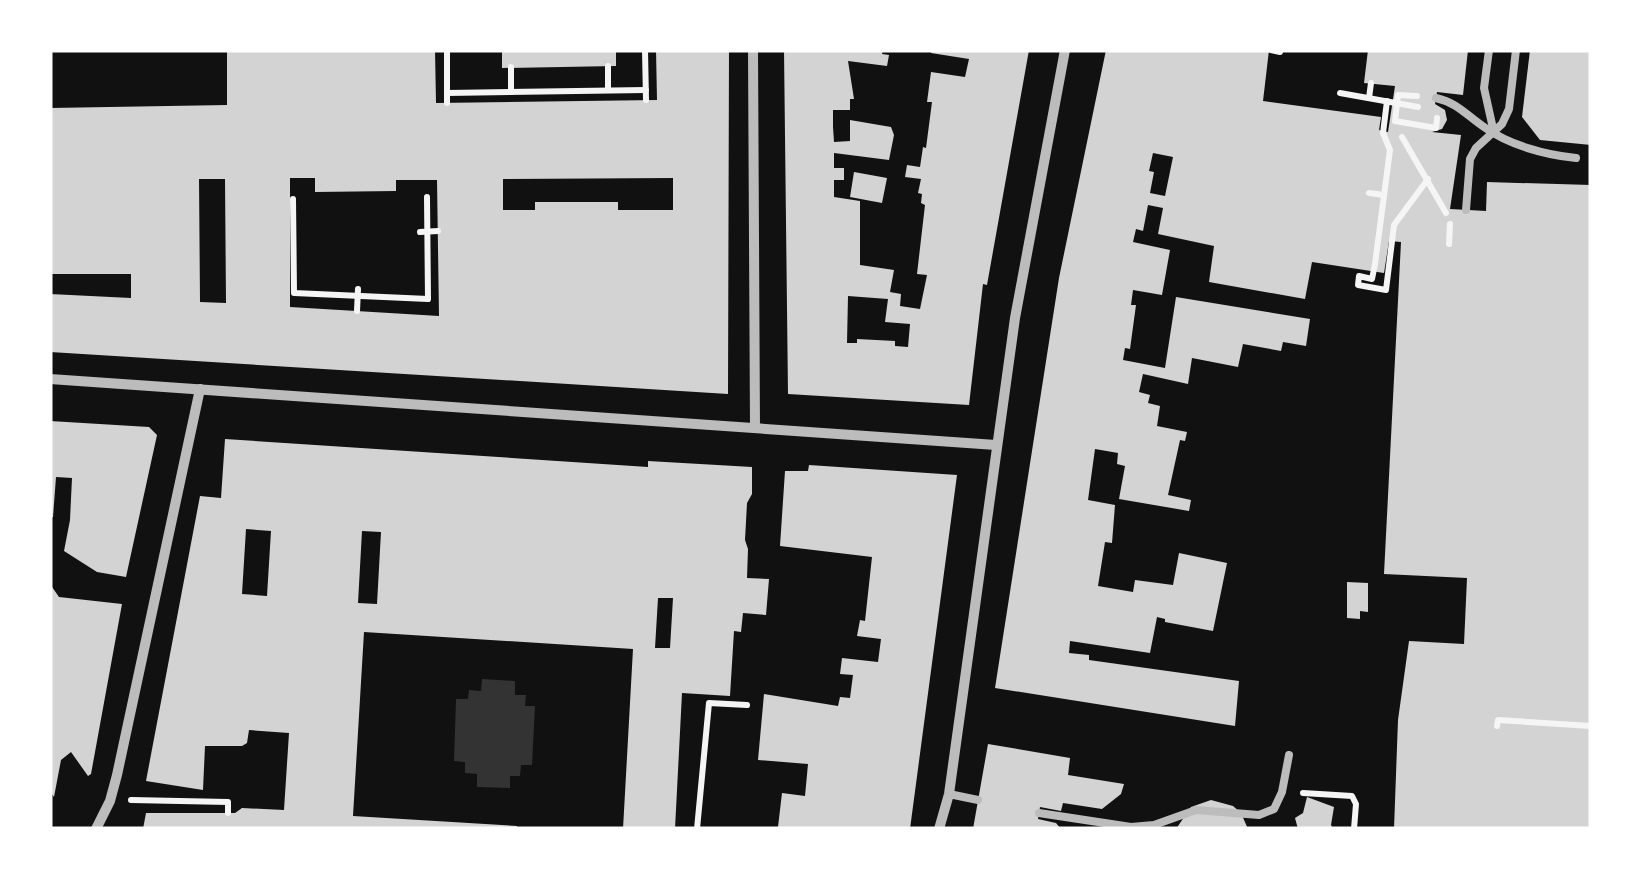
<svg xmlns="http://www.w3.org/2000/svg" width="1641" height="879" font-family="Inter,sans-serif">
	<rect width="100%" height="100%" fill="#111"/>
	<path fill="#333" d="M482 679 515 681V695H526L525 706H535L532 765H521L520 776H510V788L477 787V774L465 773V762L454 761 456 699H468L469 690 481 691Z"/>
	<g fill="#d3d3d3" fill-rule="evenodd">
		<path d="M227 50H435L436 103 657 100 656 50H729L728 394 50 352V294L131 298V274H50V108L227 105ZM290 178H315V192L396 191V180H437L439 316 290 307ZM673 178V210H618V202H535V210H503V179ZM199 179H225L226 303 200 302Z"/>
		<path d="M502 50H616V66L502 68Z"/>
		<path d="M784 50H883L882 54 889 55 887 66 848 61 854 99H850V110H833V127L834 142 850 141V120L891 127 894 135 889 160 834 153V168H844V180H834V197L860 201V265L894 270 890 292 901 294 900 306 920 309 927 275 917 274 925 205 921 203 922 194 918 193 921 179 905 177 907 165 920 167 923 147 926 148 932 102H927L931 72 965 77 969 59 931 53 932 50H1029L987 285 983 284 969 405 788 394ZM848 296 888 299 885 322 910 324 908 347 895 346V341L857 339V343H847Z"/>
		<path d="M1106 50H1269L1263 101 1381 117 1379 130 1388 132 1395 86 1364 83 1368 50H1468L1463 95 1437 92 1435 104 1445 110 1447 120 1442 129 1432 132 1461 135 1450 209 1486 211 1487 182 1591 185V829H1394L1398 720 1409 641 1464 644 1467 578 1384 574 1401 242 1389 241 1384 273 1312 262 1305 299 1209 282 1214 246 1158 234 1163 208 1148 205 1143 231 1136 229 1133 242 1170 250 1162 295 1133 290 1131 305H1136L1130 349 1125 348 1123 360 1165 368 1176 297 1310 319 1306 346 1283 342 1281 351 1243 344 1238 367 1192 358 1188 384 1143 374 1139 392 1150 395 1148 403 1160 406 1157 426 1187 432 1185 441 1180 440 1168 495 1191 500 1189 511 1119 499 1125 466 1117 464 1118 453 1095 449 1088 500 1115 505 1112 543 1105 542 1098 586 1133 592 1135 580 1173 585 1179 553 1227 563 1213 631 1165 622V619L1157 617 1150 653 1070 641 1069 653 1089 655V660L1239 681 1235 726 995 688 1059 278ZM1153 153 1173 157 1165 196 1150 193 1154 172 1149 171Z"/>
		<path d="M1530 50H1591V145L1540 140 1522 117Z"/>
		<path d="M854 172 887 178 882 203 850 197Z"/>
		<path d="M50 421 149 427 157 435 126 577 97 572 64 551 70 520 72 478 56 477 53 517H50Z"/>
		<path d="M225 439 648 467V461L752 467V494L747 503 745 540 748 549 747 578 769 579 766 615 743 613 741 632 734 631 730 696 682 693 675 829H623L633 649 364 632 353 816 517 826V829H143L146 813H235L242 808 284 810 289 733 249 730 247 743 242 746H205L203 790 146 781 200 496 221 498ZM246 529 271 531 267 596 242 594ZM362 531 381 532 377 604 358 603ZM658 598H673L670 648H655Z"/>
		<path d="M809 465 957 475 910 829 778 827 782 793 805 796 808 764 758 760 764 694 838 706 840 697 850 698 853 675 840 674 842 658 878 662 881 639 857 636 860 620 865 621 872 557 780 546 785 471H808Z"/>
		<path d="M1347 582 1368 583V612L1360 611V619L1347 618Z"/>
		<path d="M50 584 59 597 122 604 91 774 88 776 71 752 61 760 54 797 50 791Z"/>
		<path d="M988 744 1070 758 1068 775 1124 784 1121 794 1102 809 1063 803 1061 811 1040 807 1038 819 1056 823 1061 829H973Z"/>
		<path d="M1307 797 1334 807 1331 825 1333 829H1298L1295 818 1303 813Z"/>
		<path d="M1211 800 1233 806 1241 813 1248 829H1176L1191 807Z"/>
	</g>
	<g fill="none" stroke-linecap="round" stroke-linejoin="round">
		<g stroke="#f5f5f5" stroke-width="6">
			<path d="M447 50V103"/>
			<path d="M645 50 646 100"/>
			<path d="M1271 50 1280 52"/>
			<path d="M608 66V90"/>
			<path d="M511 67V92"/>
			<path d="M447 93 646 90"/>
			<path d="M1340 93 1418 107"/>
			<path d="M1417 96 1398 95 1395 121 1436 128 1437 118"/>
			<path d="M1369 98 1371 83"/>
			<path d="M1387 101 1383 133 1390 150 1375 264 1372 279 1359 276 1358 285 1386 290 1394 225 1428 179"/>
			<path d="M1402 137 1446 213"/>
			<path d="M1369 193 1384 195"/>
			<path d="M293 199 294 293 428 299 427 197"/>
			<path d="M420 232 438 231"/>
			<path d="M1449 244 1450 224"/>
			<path d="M357 311 358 289"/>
			<path d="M1497 726 1498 720 1591 726"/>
			<path d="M1303 793 1352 796 1356 804 1354 829"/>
			<path d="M131 800 228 802V813"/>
			<path d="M697 829 709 703 747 705"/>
		</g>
		<g stroke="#bcbcbc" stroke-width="8">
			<path d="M1489 50 1484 88 1494 133"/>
			<path d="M1436 98C1458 103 1466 115 1484 127 1509 145 1545 155 1576 158"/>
			<path d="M1466 210 1470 159 1476 148 1502 124 1509 109 1516 50"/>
			<path d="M949 794 978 800"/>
			<path d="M1039 813 1131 827 1154 825 1196 810 1259 815 1274 809 1282 792 1289 755"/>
		</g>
		<g stroke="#bcbcbc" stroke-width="10">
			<path d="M753 50 755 428"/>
			<path d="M50 379 996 445"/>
			<path d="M96 829 110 801 117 775 200 389"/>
			<path d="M939 829 949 794 1015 318 1065 50"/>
		</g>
	</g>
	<rect width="1641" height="879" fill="none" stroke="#ffffff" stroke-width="105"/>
</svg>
